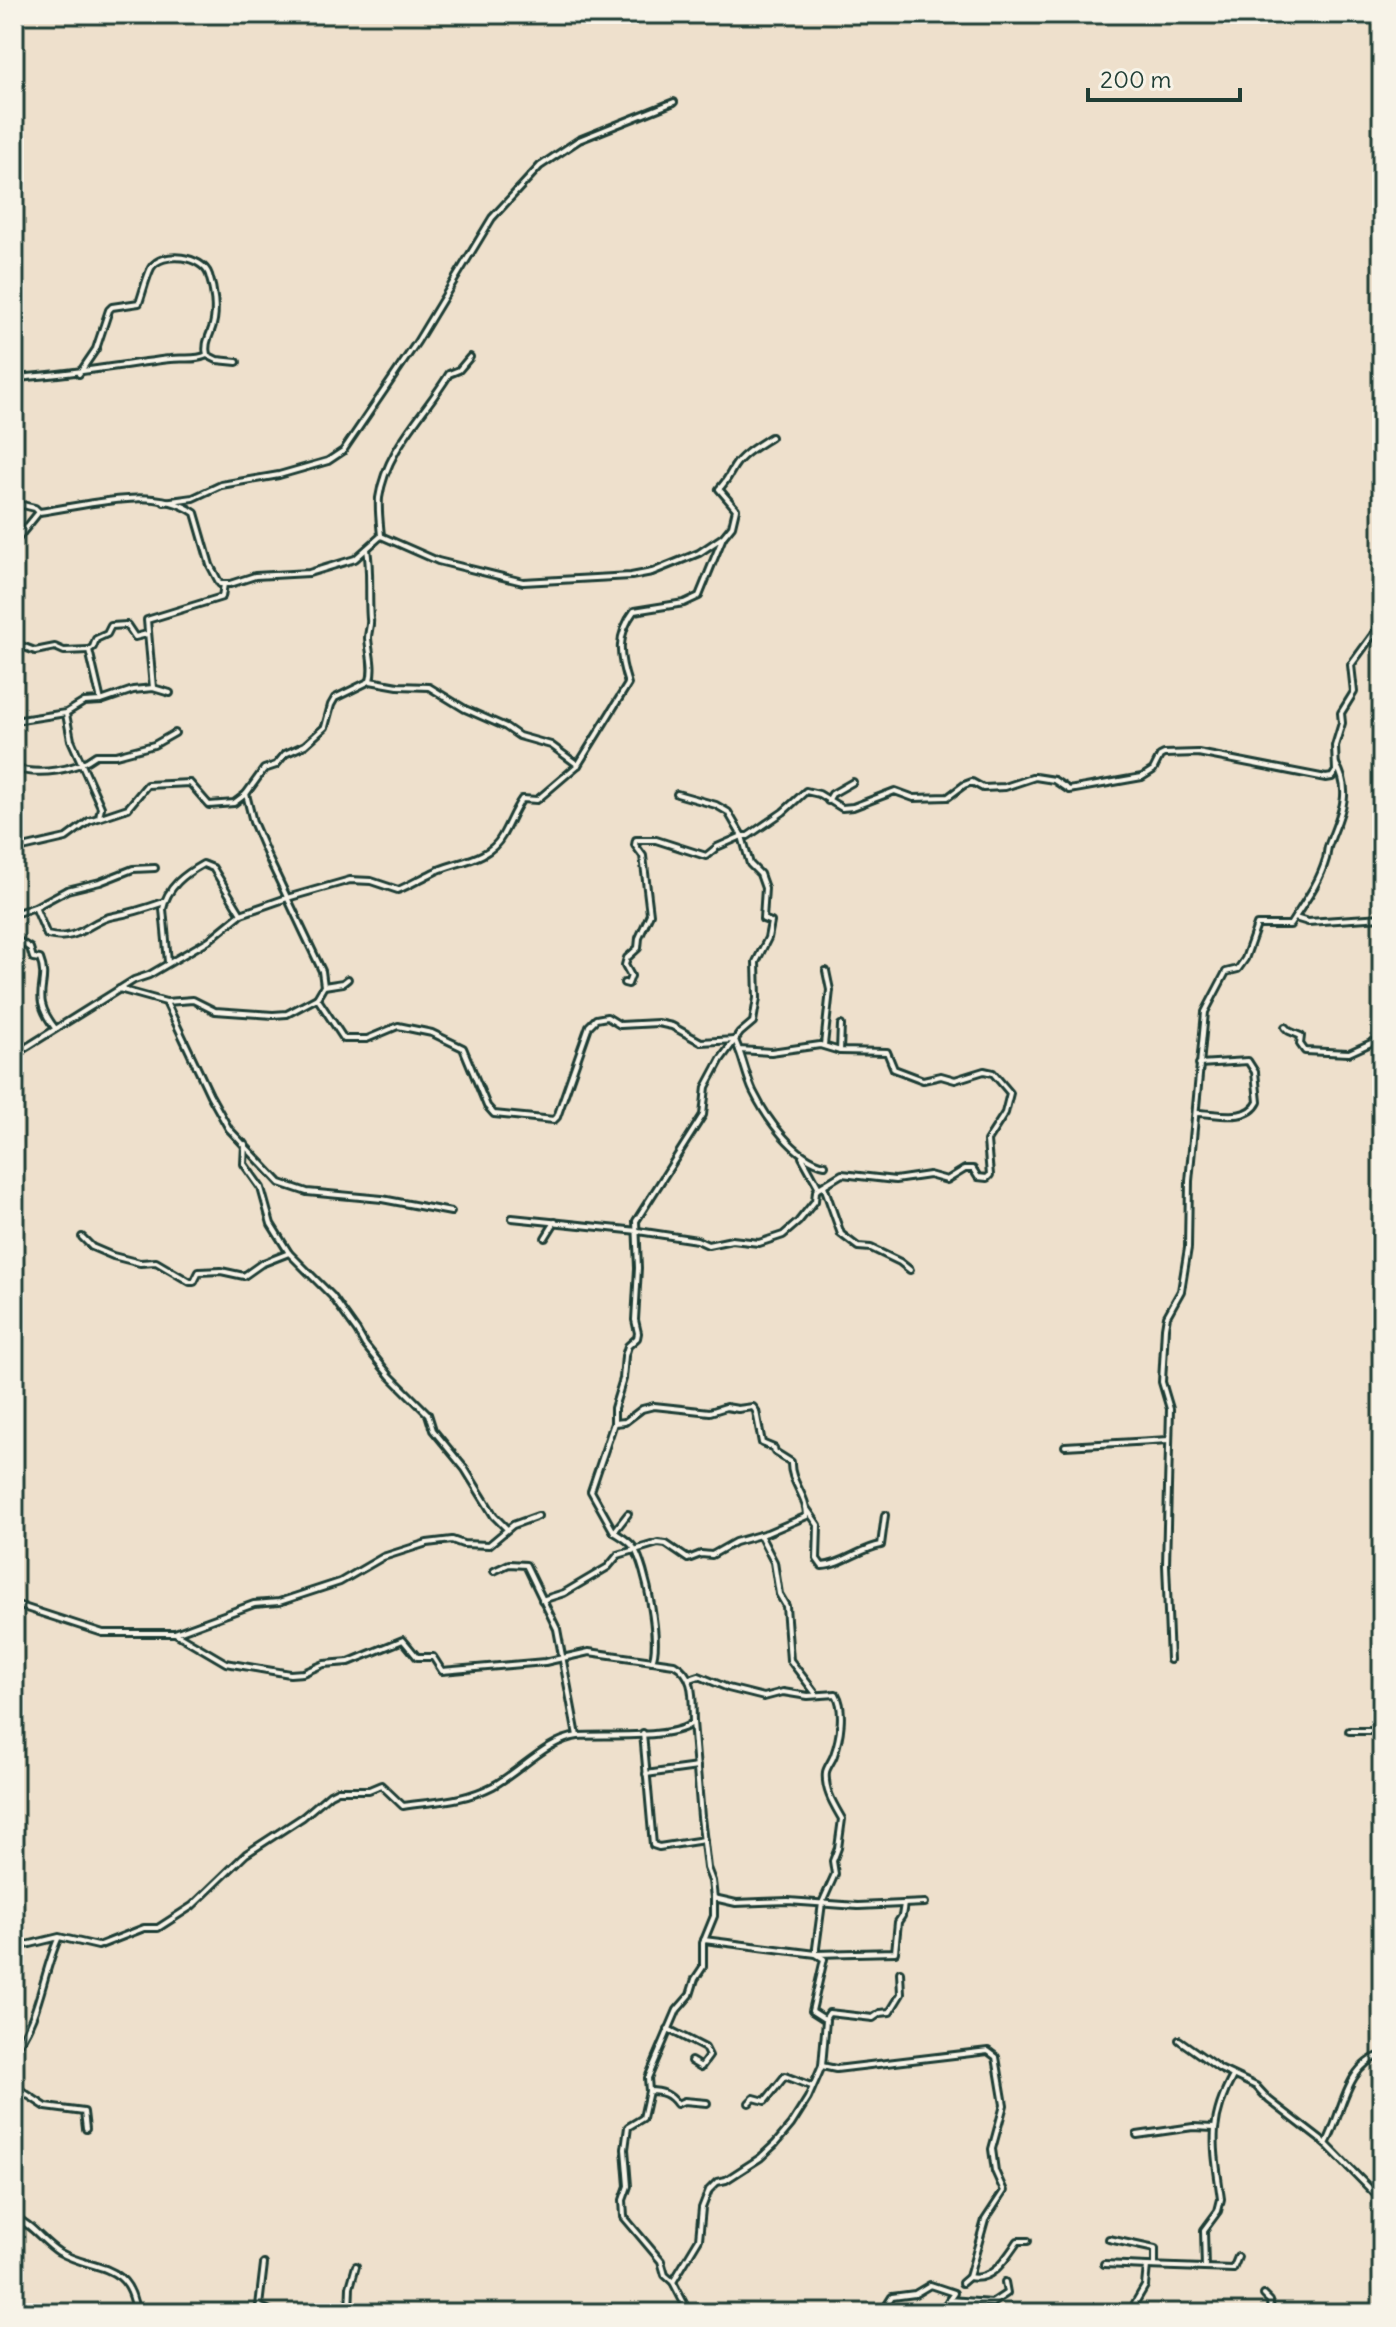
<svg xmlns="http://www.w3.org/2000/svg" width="1396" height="2327" font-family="Delius,sans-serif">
	<rect width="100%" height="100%" fill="#eee0cc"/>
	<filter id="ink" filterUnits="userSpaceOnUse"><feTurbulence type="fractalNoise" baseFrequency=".0125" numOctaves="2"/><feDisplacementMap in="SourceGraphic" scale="16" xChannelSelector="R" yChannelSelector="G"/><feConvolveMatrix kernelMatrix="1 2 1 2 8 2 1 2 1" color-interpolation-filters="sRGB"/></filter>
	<g filter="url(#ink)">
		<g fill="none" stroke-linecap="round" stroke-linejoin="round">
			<defs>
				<g id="street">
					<path d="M14 277V279"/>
					<path d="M79 374 96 349 109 310 112 307 139 303C143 292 146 278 151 268 162 250 203 256 209 275 214 290 217 310 213 325 210 336 204 343 207 355L217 360 237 362"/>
					<path d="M14 378C69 375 117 365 170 359 183 357 195 361 207 355"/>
					<path d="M164 502 193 498 221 485 279 475 328 461 343 451 417 342 492 218 540 166 579 140 674 102"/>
					<path d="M14 503 35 508 39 512"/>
					<path d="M381 536 438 561 523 582 631 576 652 572 699 553 723 537 732 526 736 509 719 489C727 481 729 475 734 467 742 454 759 445 771 437"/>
					<path d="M14 543 39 512C86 506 153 484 195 513L210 565 220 584H230L255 576 309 573 355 559 381 536C380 524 378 510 379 498 386 449 425 414 449 374L459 370 470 357"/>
					<path d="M14 643 35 651 55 647 64 651 89 650"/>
					<path d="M370 681 398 686 429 687 465 709 506 727 519 736 551 745 578 765"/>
					<path d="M153 688 147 620 222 597 224 584"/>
					<path d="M101 701 89 650 93 647 96 639 107 634 111 626 127 625 135 637 147 634"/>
					<path d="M66 714 71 740 101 807 99 817"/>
					<path d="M14 721 66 713 84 702 101 701 133 690 153 688 170 693"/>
					<path d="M14 768C39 776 75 771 96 755H116L154 745 175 733"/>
					<path d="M246 794 253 822 268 857 322 971 324 986 317 998"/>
					<path d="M677 794 716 805 728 812 742 836H748L783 812 806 791 819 794 842 808 853 807 895 791 914 798 948 797 964 785 972 782 983 788 1005 787 1035 777 1054 780 1069 790 1142 777 1153 770 1160 756 1164 754 1198 753 1326 778 1332 777 1336 771 1335 746 1342 723 1341 713 1354 692 1351 665 1375 632 1382 614"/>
					<path d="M828 801 832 794 853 782"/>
					<path d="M14 850 66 838 89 821 128 808 147 785 190 783 209 805 234 803 246 794 264 769 276 765 285 754 305 745 325 727 331 705 335 698 370 681C374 666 369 653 368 638 368 632 371 625 370 619 368 595 371 572 367 549"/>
					<path d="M35 907 47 935C80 943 89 920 114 916 132 913 147 908 164 902"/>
					<path d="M14 914 35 907 67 890 100 882 133 869 155 868"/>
					<path d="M1295 918 1308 922 1382 917"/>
					<path d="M14 938 30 948 33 958 40 959C51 986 28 994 55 1028"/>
					<path d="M168 962 163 909C167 887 185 874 203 864L213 868 241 914"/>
					<path d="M324 986 343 983 348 979"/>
					<path d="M119 989 166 1002 193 1000 215 1011 273 1015 287 1014 317 998 344 1039H367L398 1026 432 1033 463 1048 487 1106 494 1114 554 1120 557 1117 589 1026 596 1019 607 1017 620 1025 658 1023 672 1026 701 1042 735 1040 739 1050 771 1052 820 1045 840 1051 887 1052 894 1069 923 1080 941 1076 955 1080 984 1071 993 1073 1010 1093 1005 1113 987 1141 990 1175 987 1178 978 1177 973 1169H965L947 1180 929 1175 895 1180 842 1174 819 1188 802 1157"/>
					<path d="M166 1002 210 1095 229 1129 280 1183 307 1192 382 1199 451 1212"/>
					<path d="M1285 1027 1289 1031 1301 1036 1300 1044 1305 1051 1349 1053 1382 1038"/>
					<path d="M824 1045 830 990 826 971"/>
					<path d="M739 1050C744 1063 747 1078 753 1091 766 1118 795 1159 825 1165"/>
					<path d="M840 1051 841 1025"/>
					<path d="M14 1055 134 980 149 975 209 940 241 914 287 898 350 880 371 881 398 890C410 885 420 879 432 873 454 861 488 862 502 836 509 824 514 810 522 799L537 800 578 765 628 684C619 656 616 635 634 611L684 603 699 596 723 537"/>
					<path d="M1196 1113C1215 1113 1248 1123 1258 1102L1255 1072 1248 1061 1199 1064"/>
					<path d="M245 1144 244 1164 261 1188 271 1224 289 1253 332 1296 357 1331 365 1345 390 1376 428 1414 433 1430 465 1469 494 1516 507 1529"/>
					<path d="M824 1186 841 1234 858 1247 871 1248 900 1262 910 1270"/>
					<path d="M512 1218 638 1231 697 1240 708 1245 732 1240 759 1243 783 1235 798 1222 815 1201 816 1191 819 1188"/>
					<path d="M82 1237 92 1247 113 1256 140 1263 156 1262 190 1282H194L199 1272 221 1271 244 1276 261 1264 289 1253"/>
					<path d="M545 1238 555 1222"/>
					<path d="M1065 1446 1169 1440"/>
					<path d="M807 1509 818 1525 817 1559 822 1566C842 1565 861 1548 881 1545L885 1515"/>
					<path d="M628 1514 614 1532C620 1536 630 1541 634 1548 646 1566 661 1642 652 1661"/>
					<path d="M614 1532 591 1491 614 1423V1408L623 1379 625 1356 628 1346 637 1338 638 1333 635 1320 638 1268 636 1221 703 1115 706 1087 721 1059 740 1033 753 1022 757 998 756 962 768 938 771 922 763 919 765 888 760 874 750 864 742 836 717 847 706 856 656 840H636L635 845 643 856 650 914 639 938 638 948 627 958 625 965 631 976 628 984 624 983"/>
					<path d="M760 1535 774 1562 779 1594 786 1606 790 1660 816 1694"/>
					<path d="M494 1571 509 1564 526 1565 557 1629 577 1736"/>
					<path d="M542 1600 564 1593 608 1567 618 1555 658 1543 666 1544 688 1559 701 1554 712 1555 735 1542 767 1533 807 1516C807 1495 790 1482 791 1462L775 1452 774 1448 762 1443 756 1411 753 1407 738 1409 726 1407 710 1412 654 1406 642 1409 625 1422 614 1423"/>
					<path d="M14 1604 103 1633H175L254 1604 279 1602 340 1582 383 1557 427 1543 452 1540 463 1544 489 1545 513 1525 538 1516"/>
					<path d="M1170 1660 1166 1565 1170 1409 1162 1382 1165 1328 1167 1316 1181 1291 1188 1248 1189 1181 1205 1012 1226 972 1238 969 1245 959 1257 925H1290C1303 904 1319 884 1326 859 1327 855 1327 851 1328 847 1338 818 1354 795 1336 764"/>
					<path d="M690 1679 699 1676 728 1688 764 1697 783 1692 808 1696 836 1694C845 1710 840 1738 834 1755 832 1761 827 1767 826 1772 824 1790 834 1805 842 1819L838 1848 833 1861 835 1874 822 1903 816 1948V1954L824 1959 812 2011 826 2020 822 2066 808 2098 791 2125 775 2144 760 2158 726 2180 717 2182 709 2190 702 2208 699 2239 673 2282 665 2275 661 2261 624 2217 623 2200 628 2186 625 2149 628 2127 643 2118 649 2091 648 2078 677 2010 690 1995 695 1979 703 1967V1943L714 1916V1898"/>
					<path d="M693 1722 701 1817 707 1868 712 1881 714 1898 736 1903 788 1901 858 1906 925 1903"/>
					<path d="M1349 1731H1382"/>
					<path d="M643 1733 653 1845 659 1847 704 1840"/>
					<path d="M646 1774 697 1767"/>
					<path d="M704 1940 816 1954 895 1952 898 1922 902 1916 904 1904"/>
					<path d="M14 1948 59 1937 98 1946 144 1928H158L192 1906 246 1854 303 1817 330 1794 338 1790H369L381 1785 403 1806C436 1801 462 1802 493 1786 521 1771 546 1740 578 1736 605 1734 676 1740 693 1722 692 1699 696 1676 674 1664L589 1652 545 1662 442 1671 433 1657H417L403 1640 349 1662 324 1664 303 1673 290 1674 226 1663 175 1633"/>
					<path d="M825 2019 829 2013 873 2018 880 2013 890 2012 901 1994 900 1972"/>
					<path d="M668 2029 705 2048 709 2056 701 2067 691 2061"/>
					<path d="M1179 2040 1220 2069 1256 2086 1269 2100 1326 2144C1342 2116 1345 2065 1382 2055"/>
					<path d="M14 2050C40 2018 42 1975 58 1939"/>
					<path d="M822 2066 836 2069 988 2051 996 2057 1004 2105 992 2149 995 2171 1004 2191 985 2220 969 2277 962 2283"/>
					<path d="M14 2086 46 2107 84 2112 86 2129"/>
					<path d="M649 2091C662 2091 670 2094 677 2104L684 2101 707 2103"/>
					<path d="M749 2103 754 2098 765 2101 785 2076 811 2086"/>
					<path d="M1137 2135 1193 2127 1214 2128"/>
					<path d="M1326 2144 1382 2201"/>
					<path d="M14 2217C32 2224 43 2242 59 2252 94 2272 130 2260 136 2313"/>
					<path d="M1109 2239 1155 2249V2266"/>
					<path d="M264 2264 259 2306 275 2313"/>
					<path d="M1104 2264 1147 2266 1145 2286 1135 2303 1134 2313"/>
					<path d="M1147 2266 1233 2269 1238 2257"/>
					<path d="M1205 2268 1204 2230 1218 2211 1221 2199C1214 2147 1207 2123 1233 2076"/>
					<path d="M969 2277C993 2282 1006 2258 1018 2241H1028"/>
					<path d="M673 2282 689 2313"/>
					<path d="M1264 2295 1270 2301 1271 2313"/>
					<path d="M349 2313 350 2287 356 2266"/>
					<path d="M882 2313 892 2297 915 2294 930 2285 954 2293 949 2300"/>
					<path d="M940 2313 949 2300 992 2303 1007 2293 1005 2282"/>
				</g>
			</defs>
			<use href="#street" stroke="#1f3d34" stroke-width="10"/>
			<use href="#street" stroke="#f7f3e8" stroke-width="4"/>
		</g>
	</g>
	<rect width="1396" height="2327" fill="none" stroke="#f7f3e8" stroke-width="48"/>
	<rect x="24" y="24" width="1348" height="2279" fill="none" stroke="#1f3d34" stroke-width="3" filter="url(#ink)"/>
	<path d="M1088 88v12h152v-12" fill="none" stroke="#1f3d34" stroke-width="4"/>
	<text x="1100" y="88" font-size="24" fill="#1f3d34" stroke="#f7f3e8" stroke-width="6" paint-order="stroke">200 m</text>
</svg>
